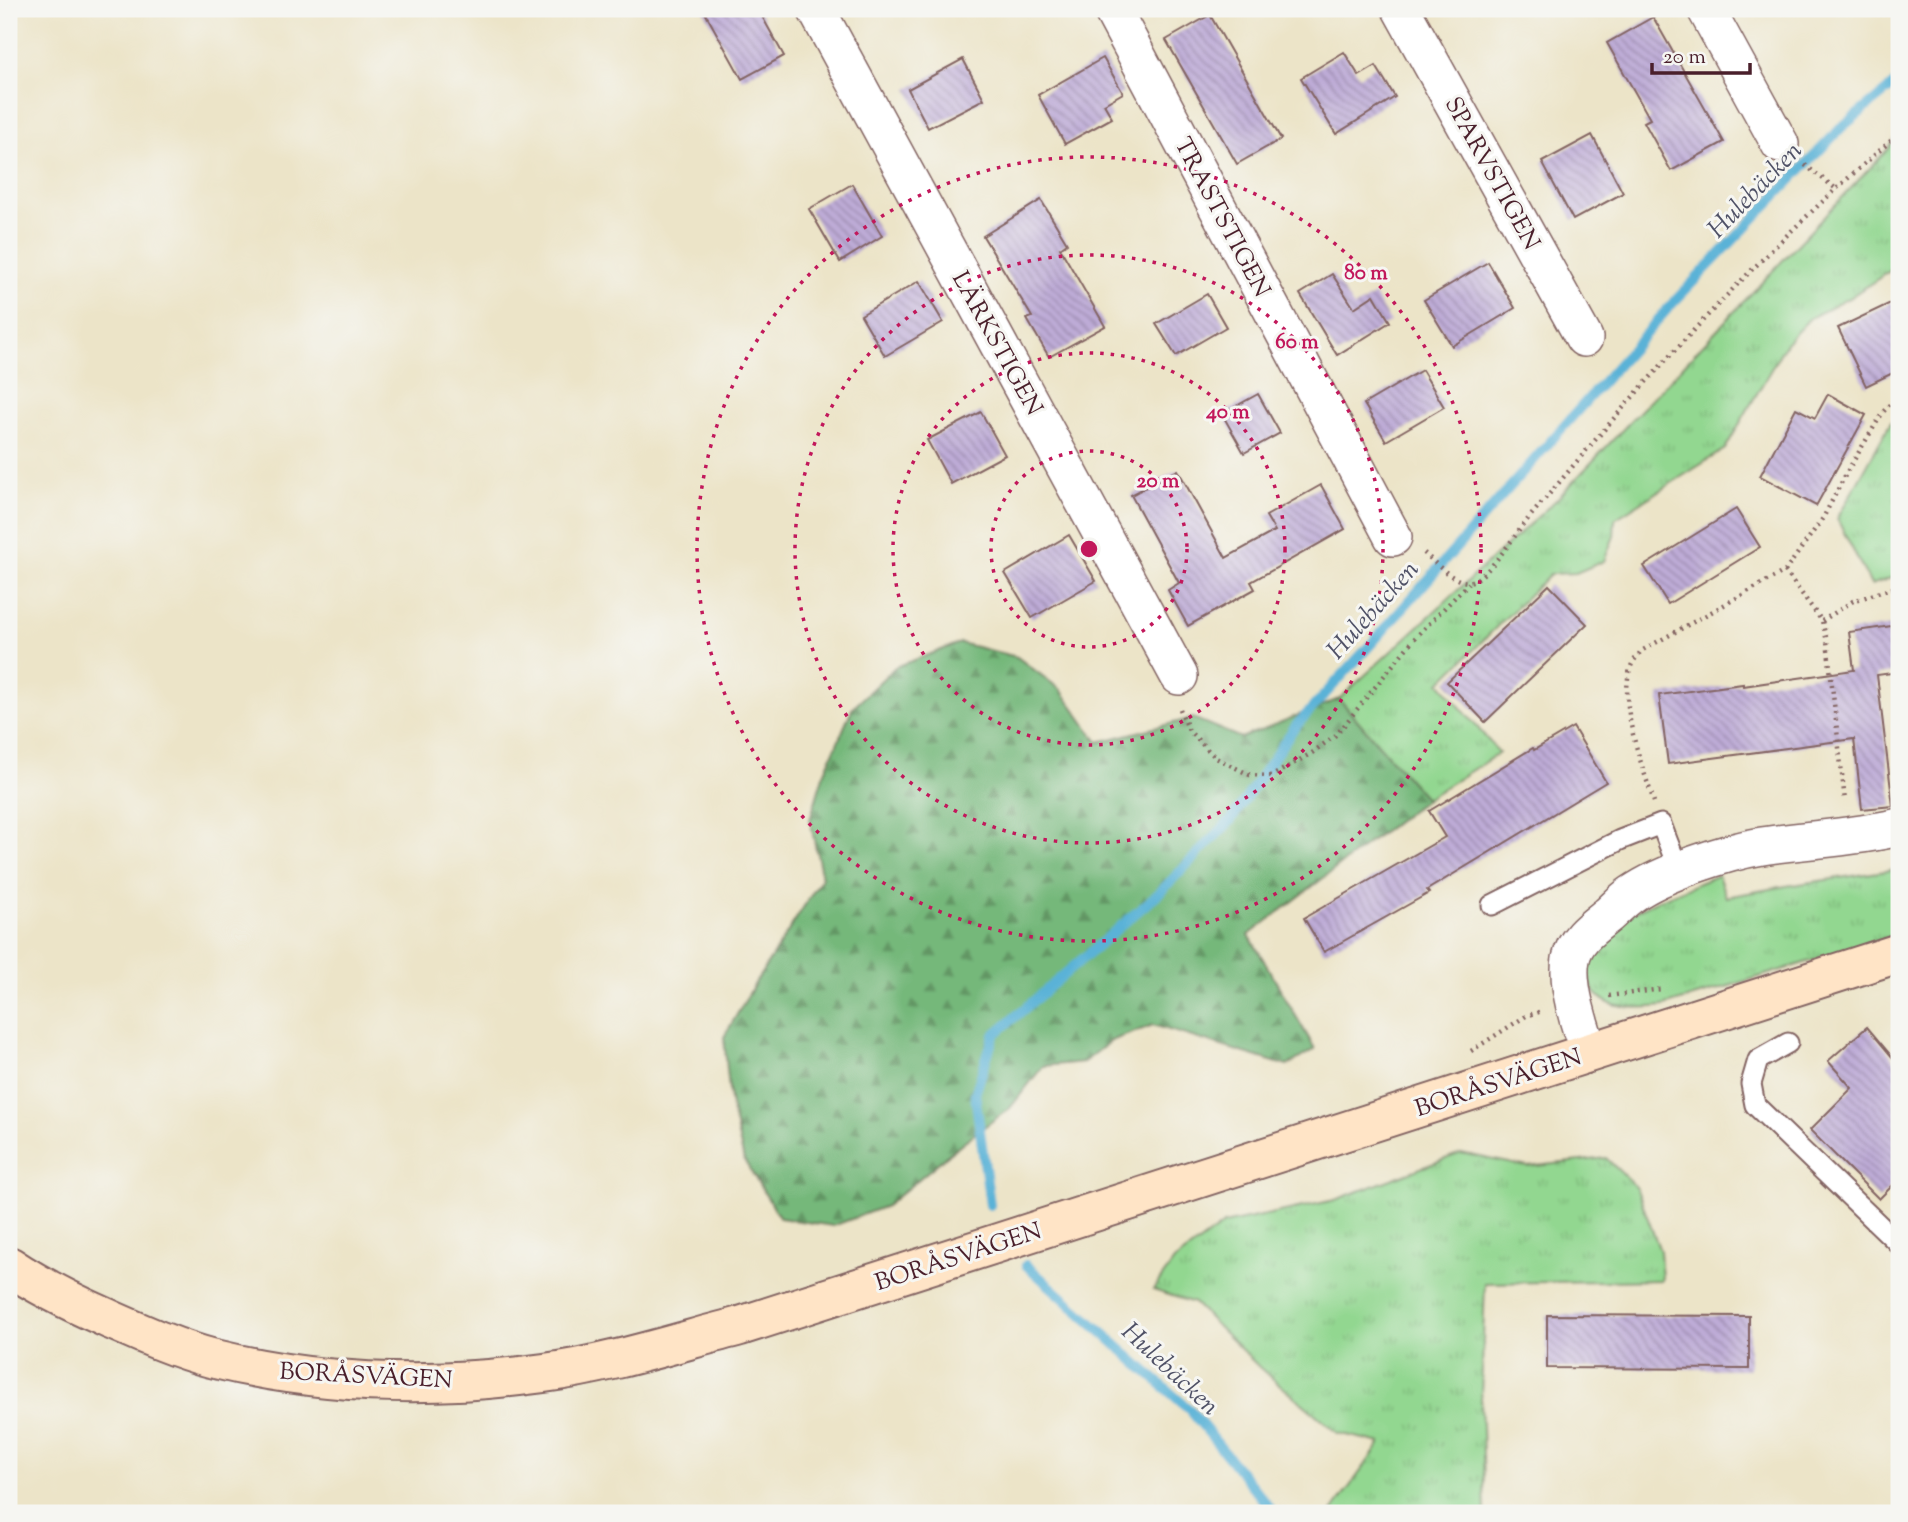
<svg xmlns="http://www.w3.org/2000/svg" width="1908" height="1522" font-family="'Sorts Mill Goudy',serif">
	<defs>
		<pattern id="grass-tufts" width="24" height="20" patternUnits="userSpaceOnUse" patternTransform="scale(1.75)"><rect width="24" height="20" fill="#92d790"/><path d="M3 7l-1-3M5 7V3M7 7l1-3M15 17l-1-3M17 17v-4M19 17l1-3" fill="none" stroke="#7fb87c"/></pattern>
		<pattern id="forest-firs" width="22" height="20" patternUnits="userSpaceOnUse" patternTransform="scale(1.75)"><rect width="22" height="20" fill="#75b87a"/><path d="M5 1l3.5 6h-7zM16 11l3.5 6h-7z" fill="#629564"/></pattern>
		<pattern id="building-back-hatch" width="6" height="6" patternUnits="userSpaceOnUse" patternTransform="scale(1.75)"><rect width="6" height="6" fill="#beacd7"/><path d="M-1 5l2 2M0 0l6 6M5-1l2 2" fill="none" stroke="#9c8baf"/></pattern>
	</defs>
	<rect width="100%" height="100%" fill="#f6f6f2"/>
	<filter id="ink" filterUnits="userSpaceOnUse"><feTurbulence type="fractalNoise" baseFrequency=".0143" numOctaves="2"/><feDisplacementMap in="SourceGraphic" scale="14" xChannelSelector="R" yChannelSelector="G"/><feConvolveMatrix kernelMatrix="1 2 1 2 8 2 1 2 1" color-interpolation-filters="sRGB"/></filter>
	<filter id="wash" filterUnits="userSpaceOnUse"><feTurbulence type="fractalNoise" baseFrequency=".00686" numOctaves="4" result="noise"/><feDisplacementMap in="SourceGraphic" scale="28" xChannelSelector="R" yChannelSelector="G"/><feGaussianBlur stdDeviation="1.57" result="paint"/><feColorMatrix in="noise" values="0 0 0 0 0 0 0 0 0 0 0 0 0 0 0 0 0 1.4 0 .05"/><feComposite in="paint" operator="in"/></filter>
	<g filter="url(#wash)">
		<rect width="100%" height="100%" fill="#ece4c8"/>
		<g fill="url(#grass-tufts)" stroke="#6e7b5e" stroke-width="2">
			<path d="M1899 133V257L1891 270 1849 298 1810 318 1786 343 1725 449 1615 519 1614 536 1604 561 1576 573 1550 574 1440 683 1499 753 1426 799 1339 699 1556 500 1888 149Z"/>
			<path d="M1891 422 1899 424V575L1871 585 1837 519Z"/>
			<path d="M1899 869V934L1664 1006C1639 1008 1605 1013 1592 987 1580 965 1597 936 1616 923 1645 903 1686 889 1718 875L1726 897 1786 886Z"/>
			<path d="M1461 1153 1528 1167 1606 1158 1636 1187 1660 1251 1662 1280 1485 1283 1481 1399 1485 1513H1331L1381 1443 1338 1433 1260 1368 1194 1303 1153 1290 1174 1261 1224 1224 1335 1200Z"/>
		</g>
		<path fill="url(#forest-firs)" stroke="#606c52" stroke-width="2" d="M960 643 1017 657 1061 690 1098 742 1193 718 1241 738 1339 699 1426 799 1249 935 1315 1049 1287 1066 1153 1025 1111 1041 1084 1062 1043 1066 1010 1108 962 1143 886 1206 833 1226 780 1218 744 1160 730 1101 724 1037 757 980 822 878 810 820 823 776 853 707 895 667Z"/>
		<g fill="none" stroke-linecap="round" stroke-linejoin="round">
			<g stroke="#5ab2d7" stroke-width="10">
				<path d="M990 1205 975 1094 994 1035 1159 893 1231 820 1294 728 1373 642 1671 305 1842 127 1899 81"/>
				<path d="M1026 1265 1190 1410 1274 1513"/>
			</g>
		</g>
		<g id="blocks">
			<g fill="url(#building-back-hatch)">
				<path d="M703 9H758L784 56 742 79Z"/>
				<path d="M1210 15 1281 139 1237 164 1166 40Z"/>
				<path d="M1653 17 1724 142 1671 171 1644 122 1650 119 1607 43Z"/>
				<path d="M1344 52 1359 76 1376 66 1395 97 1336 134 1301 78Z"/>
				<path d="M1103 58 1123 93 1104 104 1112 118 1065 144 1038 95Z"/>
				<path d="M963 59 984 99 928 128 908 89Z"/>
				<path d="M1592 135 1623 193 1573 220 1542 162Z"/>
				<path d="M852 184 882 236 840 262 809 209Z"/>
				<path d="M1041 200 1067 243 1060 248 1105 326 1049 357 1027 319 1032 317 983 236Z"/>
				<path d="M1488 262 1515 308 1452 346 1424 300Z"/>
				<path d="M1332 274 1354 308 1374 295 1390 322 1337 355 1300 294Z"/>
				<path d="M919 281 943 322 885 356 861 315Z"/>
				<path d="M1207 294 1226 327 1176 356 1156 324Z"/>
				<path d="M1899 299V370L1866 386 1838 328Z"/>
				<path d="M1422 370 1444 407 1386 441 1364 404Z"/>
				<path d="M1258 394 1280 433 1244 453 1222 414Z"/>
				<path d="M1828 394 1866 415 1816 506 1760 476 1796 408 1815 418Z"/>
				<path d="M981 412 1005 455 951 484 927 440Z"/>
				<path d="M1178 470 1226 558 1275 531 1266 516 1321 485 1345 529 1251 582 1255 589 1188 626 1168 590 1179 583 1131 495Z"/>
				<path d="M1736 509 1760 547 1668 604 1644 566Z"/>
				<path d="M1069 535 1096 581 1032 618 1005 573Z"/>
				<path d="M1549 585 1587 624 1485 722 1447 682Z"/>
				<path d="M1899 625V672L1877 675 1893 806 1862 809 1854 739 1668 764 1659 695 1743 684V686L1854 670 1849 632Z"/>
				<path d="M1573 727 1606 782 1427 890 1429 893 1324 952 1304 918 1445 837 1429 811 1533 748 1534 750Z"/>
				<path d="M1867 1027 1899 1065V1179L1879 1199 1810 1130 1852 1088 1828 1061Z"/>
				<path d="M1547 1315 1749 1316V1369L1547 1368Z"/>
			</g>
		</g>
	</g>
	<g filter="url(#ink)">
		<use href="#blocks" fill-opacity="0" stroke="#836462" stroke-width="2"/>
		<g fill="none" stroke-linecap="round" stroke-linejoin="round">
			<defs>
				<g id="lane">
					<path d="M1492 905 1620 840 1661 824 1679 871"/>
					<path d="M1788 1043 1758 1060 1751 1084 1755 1105 1899 1244"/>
				</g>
				<g id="street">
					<path d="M816 9 1179 676"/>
					<path d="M1112 9 1393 537"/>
					<path d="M1401 9 1584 338"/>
					<path d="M1706 9 1780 144"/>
					<path d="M1590 1052C1580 1029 1566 985 1571 959 1575 939 1593 927 1608 915 1616 908 1623 900 1632 894 1662 873 1726 852 1762 846 1808 839 1854 838 1899 827"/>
				</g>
				<path id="secondary" d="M9 1266C40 1287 73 1303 107 1318 141 1333 176 1349 211 1358 319 1385 434 1388 544 1373 611 1364 675 1343 740 1326L1899 953"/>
			</defs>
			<use href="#lane" stroke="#836462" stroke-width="23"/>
			<use href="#street" stroke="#836462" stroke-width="40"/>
			<use href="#secondary" stroke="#836462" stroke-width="42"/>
			<g stroke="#836462" stroke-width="4.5" stroke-dasharray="2 5" stroke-linecap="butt">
				<path d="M1805 165 1835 188"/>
				<path d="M1424 553C1435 562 1456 586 1472 581 1489 576 1516 533 1528 519 1543 501 1558 484 1573 466 1673 348 1780 234 1899 134"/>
				<path d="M1785 571 1822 621 1827 641 1845 801"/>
				<path d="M1822 621 1853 601 1899 586"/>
				<path d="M1180 709 1189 731 1216 758 1250 775 1272 776 1312 753 1337 734 1414 639 1469 583"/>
				<path d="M1654 802C1642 765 1619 707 1630 669 1632 662 1637 657 1641 651L1785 571 1823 518 1848 470 1883 412 1899 394"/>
				<path d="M1609 996 1662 989"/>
				<path d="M1471 1051 1526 1016 1542 1011"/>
			</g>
			<use href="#lane" stroke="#fff" stroke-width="19"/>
			<use href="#street" stroke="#fff" stroke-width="37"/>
			<use href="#secondary" stroke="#ffe4c6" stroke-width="38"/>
		</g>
	</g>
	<g fill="none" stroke="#c2185b" stroke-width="3.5" stroke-dasharray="3.5 7">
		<circle cx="1089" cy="549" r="98"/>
		<circle cx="1089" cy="549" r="196"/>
		<circle cx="1089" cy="549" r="294"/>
		<circle cx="1089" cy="549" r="392"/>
	</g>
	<g text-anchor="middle" stroke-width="6" stroke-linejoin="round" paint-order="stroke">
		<g font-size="24" fill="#4a1f2b" stroke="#f6f6f2">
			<text transform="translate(1493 173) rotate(61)" y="8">SPARVSTIGEN</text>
			<text transform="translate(1223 217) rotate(62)" y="8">TRASTSTIGEN</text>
			<text transform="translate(998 343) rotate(61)" y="8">LÄRKSTIGEN</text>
			<text transform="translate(1498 1082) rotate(-18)" y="8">BORÅSVÄGEN</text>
			<text transform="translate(958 1256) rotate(-18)" y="8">BORÅSVÄGEN</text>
			<text transform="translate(366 1375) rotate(3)" y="8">BORÅSVÄGEN</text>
		</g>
		<g font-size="26" font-style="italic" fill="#505267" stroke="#f6f6f2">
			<text transform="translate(1754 189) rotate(-46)" y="9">Hulebäcken</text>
			<text transform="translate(1372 609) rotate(-48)" y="9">Hulebäcken</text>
			<text transform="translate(1171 1368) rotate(43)" y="9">Hulebäcken</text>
		</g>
	</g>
	<circle cx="1089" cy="549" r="10" fill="#c2185b" stroke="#f6f6f2" stroke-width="3.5"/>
	<g font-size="21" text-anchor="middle" font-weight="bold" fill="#c2185b" stroke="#f6f6f2" stroke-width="6" stroke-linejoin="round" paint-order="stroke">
		<text x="1366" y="279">80 m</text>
		<text x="1297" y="348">60 m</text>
		<text x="1228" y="418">40 m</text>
		<text x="1158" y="487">20 m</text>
	</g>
	<rect width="1908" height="1522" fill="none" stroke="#f6f6f2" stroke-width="35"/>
	<path d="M1652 63v10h98v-10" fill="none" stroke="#4a1f2b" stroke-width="3.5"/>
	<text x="1663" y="63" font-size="21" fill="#4a1f2b" stroke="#f6f6f2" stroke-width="5" paint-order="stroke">20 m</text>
</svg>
